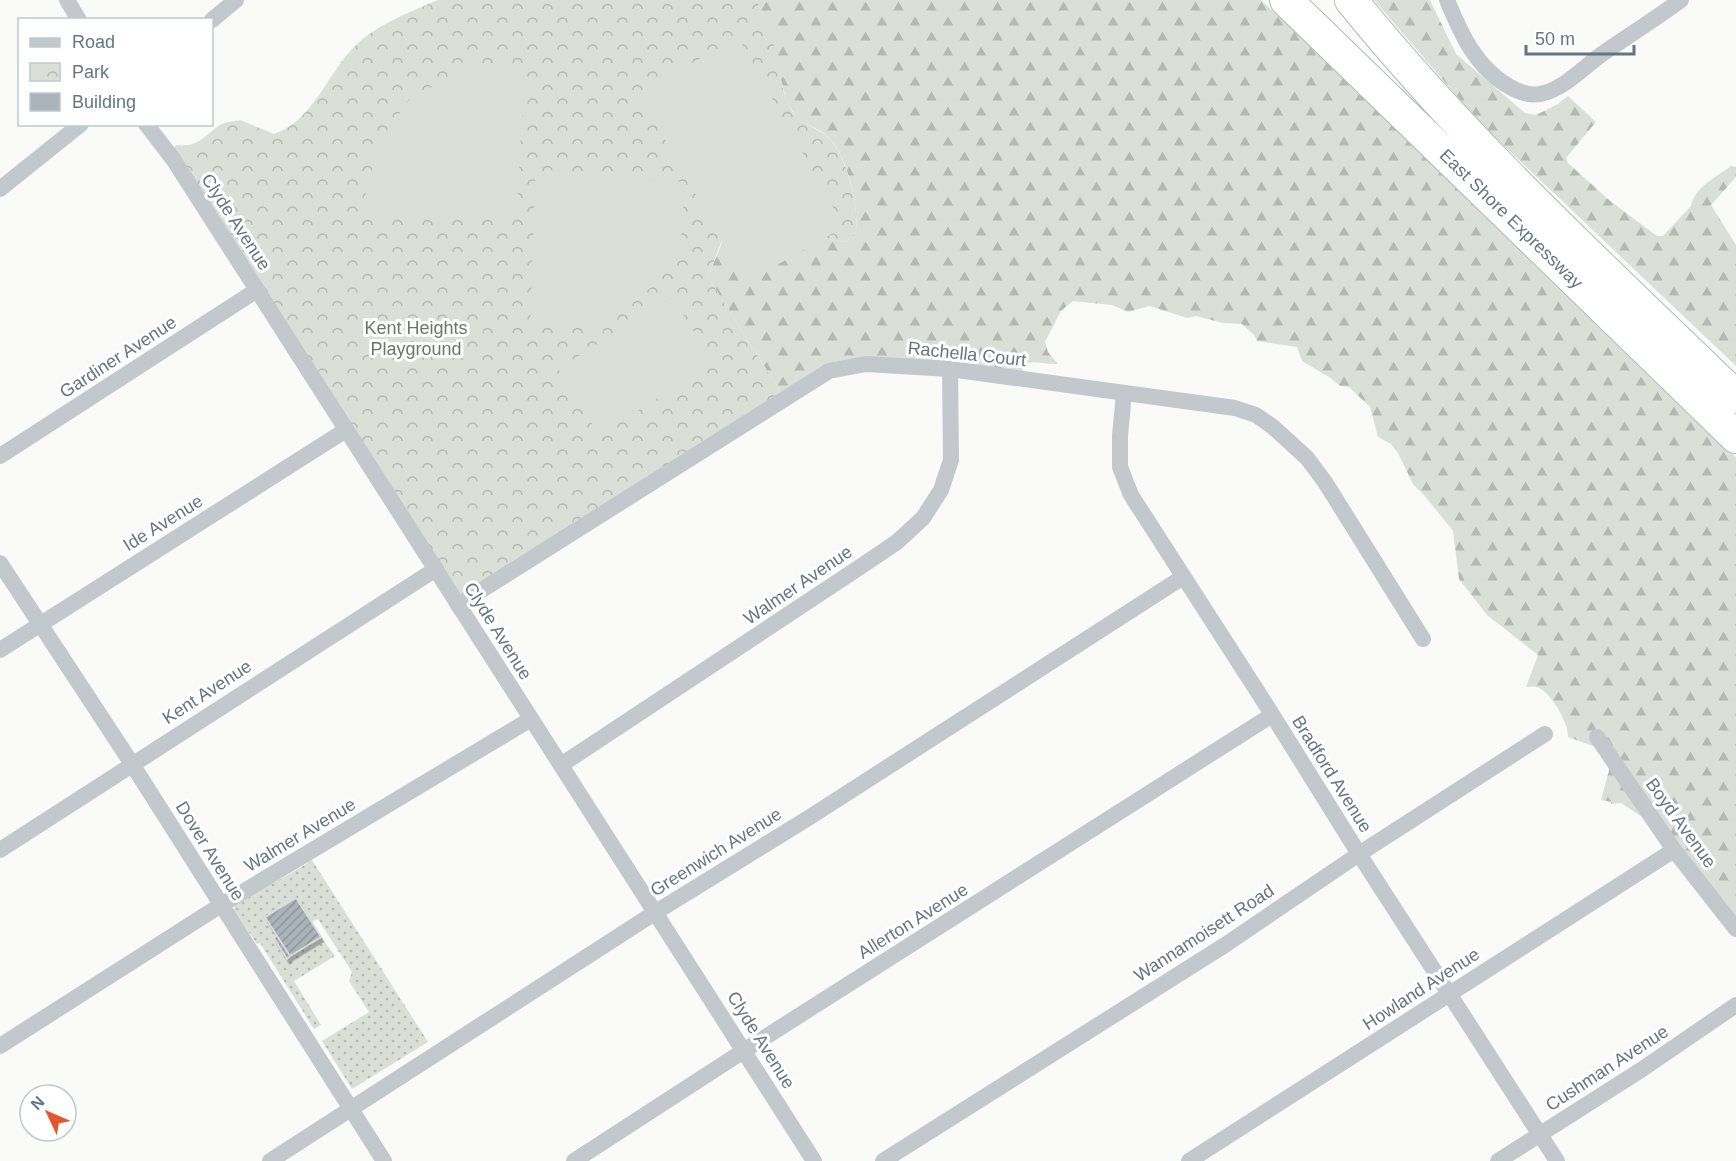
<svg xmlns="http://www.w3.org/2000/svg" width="1736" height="1161" font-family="Helvetica,sans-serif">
	<defs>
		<pattern id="grass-dots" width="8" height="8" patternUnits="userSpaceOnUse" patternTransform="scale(1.5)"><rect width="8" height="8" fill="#dadfd7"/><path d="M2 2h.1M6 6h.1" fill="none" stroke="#b4b9b4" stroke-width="1.8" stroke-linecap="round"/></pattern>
		<pattern id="forest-firs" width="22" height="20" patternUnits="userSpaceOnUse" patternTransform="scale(1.5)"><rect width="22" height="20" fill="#dadfd7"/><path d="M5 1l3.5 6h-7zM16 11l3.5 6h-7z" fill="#b4b9b4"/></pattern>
		<pattern id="park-crowns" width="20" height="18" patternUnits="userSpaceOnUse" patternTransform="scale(1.5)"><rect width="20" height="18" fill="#dadfd7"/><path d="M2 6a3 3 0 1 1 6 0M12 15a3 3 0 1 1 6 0" fill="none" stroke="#b4b9b4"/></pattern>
		<pattern id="building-hatch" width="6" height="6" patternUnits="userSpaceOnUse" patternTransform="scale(1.5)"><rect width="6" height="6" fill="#aab3b9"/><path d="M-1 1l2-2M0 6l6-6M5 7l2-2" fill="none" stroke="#8e969c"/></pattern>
		<filter id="shadow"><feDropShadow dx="2.5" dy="4.5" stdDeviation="0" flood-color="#0004"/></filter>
	</defs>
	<rect width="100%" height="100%" fill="#fafaf8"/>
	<path fill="url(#grass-dots)" d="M312 860 428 1042 352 1089 322 1041 369 1012 349 981 352 972 318 919 312 922 296 898 266 918 290 956 321 937 335 956 294 981 321 1025 314 1029 260 943 257 944 234 911 235 903C261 888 288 877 312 860Z"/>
	<g fill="url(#forest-firs)">
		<path d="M756 0H1261L1364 95 1736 457V930L1642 817 1621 803 1611 804V802L1601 800 1611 763 1601 749 1568 737C1569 723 1550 690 1536 687 1532 686 1529 687 1526 687L1538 655 1487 615 1459 579 1453 531 1424 495 1413 484 1398 453 1391 444 1378 437 1370 407 1349 387 1340 386 1329 377 1302 361 1297 347 1257 341 1254 335 1242 324 1223 323 1196 316 1187 318 1150 306 1128 312 1112 305 1073 301 1061 311 1045 342 1048 352 1058 364C1046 365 1033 359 1021 365L1024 372 829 363 781 393 708 277 723 240 787 230 845 242 856 232C859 207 847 152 826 135 808 121 800 127 787 102L763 14Z"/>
		<path d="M1374 0H1430L1456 54 1525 113 1536 115 1558 104 1568 96 1596 122 1566 158 1568 163 1609 200 1657 236H1663L1691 206C1695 186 1717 177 1731 166L1736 167V177L1711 205 1736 245V366L1481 124Z"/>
	</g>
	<path fill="url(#park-crowns)" d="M438 0H756C763 14 770 28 773 43 779 63 780 86 789 106 797 122 811 125 824 134 846 149 859 207 856 232L845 242 829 239 811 232 722 240 708 277 781 393 465 600 169 155 176 145C200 148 203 135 222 124 227 121 234 122 240 120L274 134C315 120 327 72 357 44 377 25 412 11 438 0Z"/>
	<g fill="#dadfd7">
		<path d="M738 37 844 227 745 283 639 93Z"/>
		<path d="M525 66 517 205 505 216 361 212 379 142 412 96 467 71Z"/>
		<path d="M548 170 685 182 681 239 653 286 611 318 569 330 530 325 535 181Z"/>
		<path d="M672 297 714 363 599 435 558 369Z"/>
	</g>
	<g fill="url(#building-hatch)" stroke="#dcdcda" stroke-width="1.5" filter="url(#shadow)">
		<path d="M296 898 321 937 290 956 265 917Z"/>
		<path d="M277 936 290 956 287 959 274 938Z"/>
	</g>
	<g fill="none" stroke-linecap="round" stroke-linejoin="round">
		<defs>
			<g id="highway">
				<path id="s1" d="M1286 0 1736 437"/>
				<path d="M1351 0C1467 144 1604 269 1736 397"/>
			</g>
		</defs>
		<use href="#highway" stroke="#b4b9bd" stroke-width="34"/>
		<g stroke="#c3c8cc" stroke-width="16">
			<path d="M67 0 79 20"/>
			<path d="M1447 0C1461 34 1476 68 1510 87 1519 92 1530 96 1540 94 1563 90 1584 67 1602 54 1628 36 1655 19 1681 0"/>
			<path d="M212 20 236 0"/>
			<path d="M146 124 173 159 257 290 814 1161"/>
			<path d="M0 189 81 124"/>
			<path d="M1124 393 1120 436V467L1131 495 1270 711 1359 854 1557 1161"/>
			<path d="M0 456 257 290"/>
			<path d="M0 563 132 764 384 1161"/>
			<path d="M458 605 829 371 866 364 950 369 1235 408 1256 415 1273 427 1307 458 1325 482 1423 639"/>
			<path d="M0 650 346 430"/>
			<path d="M1597 737 1674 850 1736 929"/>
			<path d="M561 765 857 569 897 542 923 518 941 490 951 460 950 369"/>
			<path d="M0 850 436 569"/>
			<path d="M0 1046 221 905 531 719"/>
			<path d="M270 1161 656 912 810 817 1183 577"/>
			<path d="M574 1161 745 1050 1272 715"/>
			<path d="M883 1161 1225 945 1359 854 1545 734"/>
			<path d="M1189 1161 1674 850"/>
			<path d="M1498 1161 1641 1070 1736 1005"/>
		</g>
		<use href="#highway" stroke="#fff" stroke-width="32"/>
	</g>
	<g text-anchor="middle" stroke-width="6" stroke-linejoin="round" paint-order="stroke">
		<g font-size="18" fill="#657683" stroke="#fff">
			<text dy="6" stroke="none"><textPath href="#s1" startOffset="314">East Shore Expressway</textPath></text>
			<text transform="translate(236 222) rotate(57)" y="6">Clyde Avenue</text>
			<text transform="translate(967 354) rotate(6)" y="6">Rachella Court</text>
			<text transform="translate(118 357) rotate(-33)" y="6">Gardiner Avenue</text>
			<text transform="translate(163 523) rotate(-32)" y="6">Ide Avenue</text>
			<text transform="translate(798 585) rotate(-34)" y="6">Walmer Avenue</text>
			<text transform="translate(498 631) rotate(58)" y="6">Clyde Avenue</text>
			<text transform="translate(207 692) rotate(-33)" y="6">Kent Avenue</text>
			<text transform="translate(1332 774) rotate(58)" y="6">Bradford Avenue</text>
			<text transform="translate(1681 823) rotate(54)" y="6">Boyd Avenue</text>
			<text transform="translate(300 835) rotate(-31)" y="6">Walmer Avenue</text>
			<text transform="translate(210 851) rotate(58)" y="6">Dover Avenue</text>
			<text transform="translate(716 852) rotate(-32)" y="6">Greenwich Avenue</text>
			<text transform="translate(913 921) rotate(-32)" y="6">Allerton Avenue</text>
			<text transform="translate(1204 933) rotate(-33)" y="6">Wannamoisett Road</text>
			<text transform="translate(1421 989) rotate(-33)" y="6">Howland Avenue</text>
			<text transform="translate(761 1040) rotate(58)" y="6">Clyde Avenue</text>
			<text transform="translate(1607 1068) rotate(-33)" y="6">Cushman Avenue</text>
		</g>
		<g font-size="18" fill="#687a64" stroke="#fff">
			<text x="416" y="334">Kent Heights<tspan x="416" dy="21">Playground</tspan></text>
		</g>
	</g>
	<rect x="18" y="18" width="195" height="108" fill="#ffffff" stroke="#c1c8cd" stroke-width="1.5"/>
	<rect x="30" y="38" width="30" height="9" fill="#c3c8cc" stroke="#c1c8cd" stroke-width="1.5"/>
	<text x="72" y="48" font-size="18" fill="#657683">Road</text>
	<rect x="30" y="63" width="30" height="18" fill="url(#park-crowns)" stroke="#c1c8cd" stroke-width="1.5"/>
	<text x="72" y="78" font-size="18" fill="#657683">Park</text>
	<rect x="30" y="93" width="30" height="18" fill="#aab3b9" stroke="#c1c8cd" stroke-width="1.5"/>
	<text x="72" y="108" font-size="18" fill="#657683">Building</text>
	<g transform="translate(48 1113) rotate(314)"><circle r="28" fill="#ffffff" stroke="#c1c8cd" stroke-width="1.5"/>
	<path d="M0-4.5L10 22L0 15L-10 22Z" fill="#e4572e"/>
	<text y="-9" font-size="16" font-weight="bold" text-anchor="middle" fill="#657683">N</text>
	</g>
	<path d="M1526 45v9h108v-9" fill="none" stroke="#657683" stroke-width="3"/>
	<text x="1535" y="45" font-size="18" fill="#657683" stroke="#ffffff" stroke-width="4.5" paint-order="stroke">50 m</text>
</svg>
